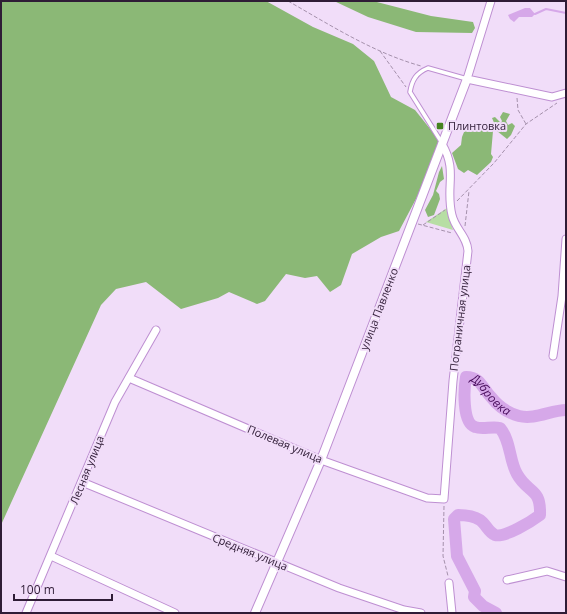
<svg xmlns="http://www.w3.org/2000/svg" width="567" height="614" font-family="'Open Sans',sans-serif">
	<rect width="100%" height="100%" fill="#f1ddf9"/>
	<path fill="#b7dea4" d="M447 208 453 230 426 222Z"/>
	<g fill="#8bb876">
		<path d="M1 1H266L313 27 353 44 374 61 391 97 415 110 435 135 440 145 417 197 399 231 381 237 352 254 341 285 330 292 317 276 305 278 286 274 265 301 257 304 229 292 218 298 181 309 146 282 116 289 101 305 1 525Z"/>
		<path d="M334 1H373L431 16 473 22 475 28 472 33 416 32 368 17Z"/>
		<path d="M503 112 510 114 506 121 508 125 512 123 515 126 511 135 507 139 497 131H493L491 154 493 157 491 162 477 175 468 170 464 173 458 169 452 153 461 145 462 137 468 122 481 126 483 123 493 128 495 125 492 118 495 117 501 123 502 121 500 117Z"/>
		<path d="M442 166 444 179 440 182 436 191 439 194 440 199 434 215 428 217 425 210 433 195 439 172Z"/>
	</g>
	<path fill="#d6a8e9" d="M525 8H530L535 14 532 17H519L514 22 510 19 508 15Z"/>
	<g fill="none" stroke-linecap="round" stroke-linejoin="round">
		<path stroke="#d6a8e9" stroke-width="2" d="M535 14 546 9 566 13"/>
		<path stroke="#d6a8e9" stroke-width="12" id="s1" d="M496 613 483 606 474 597 475 591 457 556 454 519 458 515C465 515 474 516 480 520 486 524 488 532 495 535 505 538 532 521 540 515 541 487 528 494 517 474 509 460 511 441 500 428 491 426 483 430 475 427 462 423 464 388 466 377 481 377 482 388 491 397 498 406 508 413 519 416 535 420 551 410 566 410"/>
		<defs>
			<path id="service" d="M442 143 410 92C412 80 416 73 428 68L467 79"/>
			<g id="minor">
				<path d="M491 1 467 79 552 97 566 93"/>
				<path d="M553 356 562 296 566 239"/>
				<path d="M129 378 321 460 427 498 444 499 453 381 468 251C467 236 455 229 452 215 445 187 458 171 442 144"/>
				<path d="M82 482 339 588 404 610 421 613"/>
				<path d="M51 556 175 613"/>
				<path d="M507 580 547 571 566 577"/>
				<path d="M449 583 452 613"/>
				<path d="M26 613 115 402 156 330"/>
			</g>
			<path id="tertiary" d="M255 613 321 460 467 79"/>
		</defs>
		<use href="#service" stroke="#be8fd2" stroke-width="5.5"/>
		<use href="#minor" stroke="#be8fd2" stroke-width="9"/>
		<use href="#tertiary" stroke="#be8fd2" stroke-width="10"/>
		<g stroke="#a591ac" stroke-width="1" stroke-dasharray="4 2" stroke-linecap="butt">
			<path d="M288 1C330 25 374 53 421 66"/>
			<path d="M380 51 406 87"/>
			<path d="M517 98 518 110 526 124"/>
			<path d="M457 201 494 163 526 124 557 103"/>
			<path d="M418 224 452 233"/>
			<path d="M423 225 445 210"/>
			<path d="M465 226 469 191"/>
			<path d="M444 506 443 556 448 576"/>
		</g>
		<use href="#service" stroke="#fff" stroke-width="3.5"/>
		<use href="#minor" stroke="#fff" stroke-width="7"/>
		<use href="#tertiary" stroke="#fff" stroke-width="8"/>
	</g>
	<rect fill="#468320" stroke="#f1ddf9" stroke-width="1.5" x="436" y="122" width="8" height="8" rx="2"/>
	<g text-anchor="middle" stroke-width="4" stroke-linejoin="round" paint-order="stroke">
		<g font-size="11" fill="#2f1c36" stroke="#f1ddf9" text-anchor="start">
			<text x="448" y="130">Плинтовка</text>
		</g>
		<g font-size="11" fill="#2f1c36" stroke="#f1ddf9">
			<text transform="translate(379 309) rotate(-69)" y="4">улица Павленко</text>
			<text transform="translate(460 318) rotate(-83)" y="4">Пограничная улица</text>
			<text transform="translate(285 444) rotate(23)" y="4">Полевая улица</text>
			<text transform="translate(87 470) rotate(-68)" y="4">Лесная улица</text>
			<text transform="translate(250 552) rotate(22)" y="4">Средняя улица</text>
		</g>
		<g font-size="12" font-style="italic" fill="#4a0f5d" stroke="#f1ddf9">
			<text dy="4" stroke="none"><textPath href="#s1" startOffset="419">Дубровка</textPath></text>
		</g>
	</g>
	<rect width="567" height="614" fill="none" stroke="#2f1c36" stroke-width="4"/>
	<path d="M14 594v6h98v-6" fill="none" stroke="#2f1c36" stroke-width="2"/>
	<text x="20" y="594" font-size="12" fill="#2f1c36" stroke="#f1ddf9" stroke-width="3" paint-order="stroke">100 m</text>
</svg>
